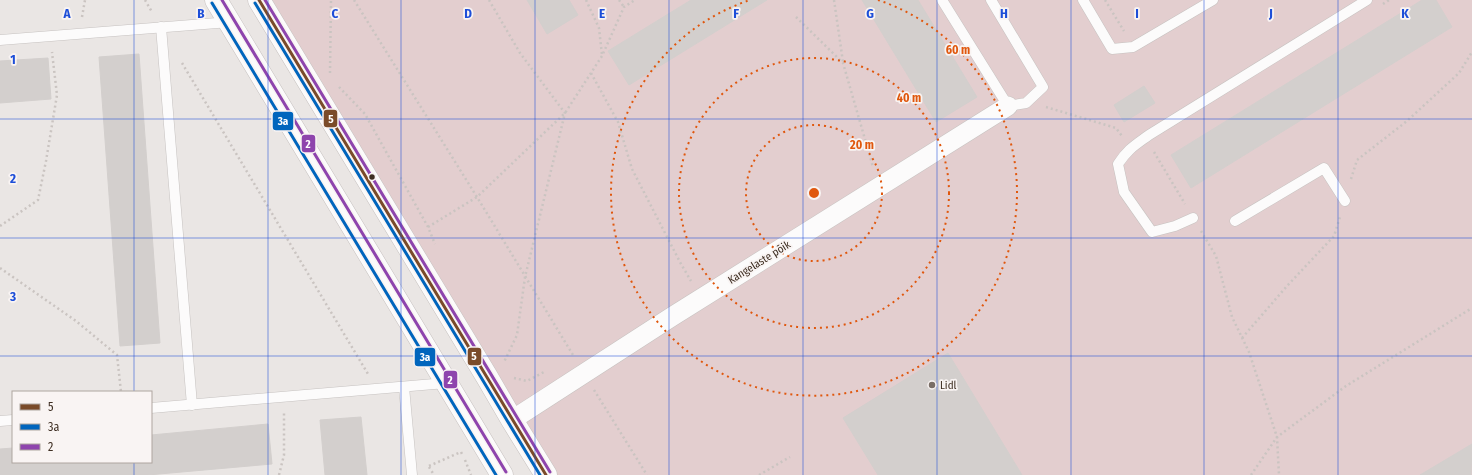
<svg xmlns="http://www.w3.org/2000/svg" width="1472" height="475" font-family="'Fira Sans Condensed',sans-serif">
	<rect width="100%" height="100%" fill="#eae6e4"/>
	<path fill="#e3cecf" d="M270 0H1472V475H548Z"/>
	<g fill="#d3cfcd" stroke="#d3cfcd">
		<path d="M527 0H569L578 15 547 34Z"/>
		<path d="M691 0H767L629 85 608 51Z"/>
		<path d="M862 0H918L977 97 936 122Z"/>
		<path d="M1422 0H1436L1452 27 1191 188 1171 155Z"/>
		<path d="M139 54 160 343 120 346 99 57Z"/>
		<path d="M48 58 51 99 0 103V61Z"/>
		<path d="M1144 86 1155 103 1124 122 1114 105Z"/>
		<path d="M948 353 1022 475H878L843 418Z"/>
		<path d="M361 417 367 475H325L320 420Z"/>
		<path d="M268 424 272 464 148 475H0V449L13 448V462H151V435Z"/>
		<path d="M1472 444 1471 475H1420Z"/>
	</g>
	<g fill="none" stroke-linecap="round" stroke-linejoin="round">
		<defs>
			<g id="service">
				<path d="M942 0 1008 106 1026 103 1043 87 991 0"/>
				<path d="M1083 0 1112 49 1133 47 1213 0"/>
				<path d="M161 27 192 405"/>
				<path d="M0 40 230 22"/>
				<path d="M1193 218 1175 226 1152 232 1124 192 1118 164C1128 149 1134 146 1149 135L1367 0"/>
				<path d="M1235 221 1324 168 1345 201"/>
				<path d="M404 387 412 475"/>
				<path d="M151 408 446 383"/>
				<path d="M0 421 13 420"/>
			</g>
			<path id="minor" d="M512 420 673 316 1008 106"/>
			<g id="secondary">
				<path d="M216 0 502 475"/>
				<path d="M259 0 487 377 512 420 546 475"/>
			</g>
		</defs>
		<use href="#service" stroke="#c6c2c0" stroke-width="11"/>
		<use href="#minor" stroke="#c6c2c0" stroke-width="20"/>
		<use href="#secondary" stroke="#c6c1bf" stroke-width="23"/>
		<g stroke="#cac4c1" stroke-width="2.5" stroke-dasharray="2 3" stroke-linecap="butt">
			<path d="M145 0 152 12"/>
			<path d="M354 0 477 197 573 355"/>
			<path d="M489 0 520 53 565 113 525 277 517 335 504 362"/>
			<path d="M586 0 599 28 602 55"/>
			<path d="M619 0 624 7"/>
			<path d="M834 0 843 62"/>
			<path d="M1105 0 1124 31"/>
			<path d="M1383 4 1389 0"/>
			<path d="M82 17 85 0"/>
			<path d="M796 17 843 63 873 167"/>
			<path d="M182 63 368 374"/>
			<path d="M330 73 331 0"/>
			<path d="M591 73 618 122 632 169 681 264 691 281"/>
			<path d="M339 87 365 114 428 227 435 244"/>
			<path d="M1046 107 1116 128 1122 136"/>
			<path d="M1154 152 1185 204"/>
			<path d="M1351 179 1357 160 1407 121 1459 73 1472 52"/>
			<path d="M0 226 38 200 46 161 57 95 52 52"/>
			<path d="M428 227 477 197 565 113 602 56 624 7 635 0"/>
			<path d="M1201 231 1216 256 1232 317 1249 352 1277 437 1279 475"/>
			<path d="M0 268 76 321 117 355 121 392"/>
			<path d="M1242 338 1287 286 1334 236 1340 217"/>
			<path d="M514 378 527 381 544 372"/>
			<path d="M594 390 647 475"/>
			<path d="M465 460 471 475"/>
			<path d="M429 466 461 452 462 454"/>
			<path d="M429 467 434 475"/>
			<path d="M279 475 284 455V412"/>
			<path d="M759 475 790 457"/>
			<path d="M1251 475 1277 437 1346 386 1472 308"/>
		</g>
		<use href="#service" stroke="#fcfbfb" stroke-width="10"/>
		<use href="#minor" stroke="#fcfbfb" stroke-width="19"/>
		<use href="#secondary" stroke="#fcfbfb" stroke-width="22"/>
		<defs>
			<path id="bus-1" d="M259 0 546 475"/>
			<g id="bus-2">
				<path d="M212 3 496 475"/>
				<path d="M255 3 540 475"/>
			</g>
			<g id="bus-3">
				<path d="M222 0 506 472"/>
				<path d="M265 0 550 472"/>
			</g>
		</defs>
		<use href="#bus-1" stroke="#f9f4f3" stroke-width="6"/>
		<use href="#bus-2" stroke="#f9f4f3" stroke-width="6"/>
		<use href="#bus-3" stroke="#f9f4f3" stroke-width="6"/>
		<use href="#bus-1" stroke="#7a4b2a" stroke-width="3"/>
		<use href="#bus-2" stroke="#0065bd" stroke-width="3"/>
		<use href="#bus-3" stroke="#8e44ad" stroke-width="3"/>
	</g>
	<path fill="none" stroke="#1d4ed8" stroke-width="1" stroke-opacity="0.55" d="M134 0V392M268 0V475M401 0V475M535 0V475M669 0V475M803 0V475M937 0V475M1071 0V475M1204 0V475M1338 0V475M0 119H1472M0 238H1472M0 356H1472M134 462V475"/>
	<g fill="none" stroke="#e0570d" stroke-width="2" stroke-dasharray="2 4">
		<circle cx="814" cy="193" r="68"/>
		<circle cx="814" cy="193" r="135"/>
		<path d="M878 0A203 203 0 1 1 750 0"/>
	</g>
	<circle fill="#3e2e22" stroke="#f9f4f3" stroke-width="1.5" cx="372" cy="177" r="3.5"/>
	<circle fill="#7a6e66" stroke="#f9f4f3" stroke-width="1.5" cx="932" cy="385" r="4"/>
	<g text-anchor="middle" stroke-width="3.5" stroke-linejoin="round" paint-order="stroke">
		<g font-size="11" fill="#3e2e22" stroke="#f9f4f3">
			<text transform="translate(759 262) rotate(-32)" y="4">Kangelaste põik</text>
		</g>
		<g font-size="11" fill="#3e2e22" stroke="#f9f4f3" text-anchor="start">
			<text x="940" y="389">Lidl</text>
		</g>
	</g>
	<g font-size="13" text-anchor="middle" font-weight="bold" fill="#1d4ed8" stroke="#f9f4f3" stroke-width="3.5" stroke-linejoin="round" paint-order="stroke">
		<text x="67" y="18">A</text>
		<text x="201" y="18">B</text>
		<text x="335" y="18">C</text>
		<text x="468" y="18">D</text>
		<text x="602" y="18">E</text>
		<text x="736" y="18">F</text>
		<text x="870" y="18">G</text>
		<text x="1004" y="18">H</text>
		<text x="1137" y="18">I</text>
		<text x="1271" y="18">J</text>
		<text x="1405" y="18">K</text>
		<text x="13" y="64">1</text>
		<text x="13" y="183">2</text>
		<text x="13" y="301">3</text>
	</g>
	<circle cx="814" cy="193" r="6" fill="#e0570d" stroke="#f9f4f3" stroke-width="2"/>
	<g font-size="12" text-anchor="middle" font-weight="bold" fill="#e0570d" stroke="#f9f4f3" stroke-width="3.5" stroke-linejoin="round" paint-order="stroke">
		<text x="958" y="54">60 m</text>
		<text x="909" y="102">40 m</text>
		<text x="862" y="149">20 m</text>
	</g>
	<g stroke="#f9f4f3" stroke-width="1.5">
		<rect x="323" y="109" width="15" height="19" rx="4" fill="#7a4b2a"/>
		<rect x="272" y="111" width="22" height="20" rx="4" fill="#0065bd"/>
		<rect x="301" y="134" width="15" height="19" rx="4" fill="#8e44ad"/>
		<rect x="467" y="347" width="15" height="19" rx="4" fill="#7a4b2a"/>
		<rect x="414" y="347" width="22" height="20" rx="4" fill="#0065bd"/>
		<rect x="443" y="370" width="15" height="19" rx="4" fill="#8e44ad"/>
	</g>
	<g font-size="11" text-anchor="middle" font-weight="bold" fill="#fff">
		<text x="331" y="123">5</text>
		<text x="283" y="125">3a</text>
		<text x="308" y="148">2</text>
		<text x="474" y="360">5</text>
		<text x="425" y="361">3a</text>
		<text x="450" y="384">2</text>
	</g>
	<rect x="12" y="391" width="140" height="72" fill="#f9f4f3" stroke="#aea59f"/>
	<rect x="20" y="404" width="20" height="6" fill="#7a4b2a" stroke="#aea59f"/>
	<text x="48" y="411" font-size="12" fill="#3e2e22">5</text>
	<rect x="20" y="424" width="20" height="6" fill="#0065bd" stroke="#aea59f"/>
	<text x="48" y="431" font-size="12" fill="#3e2e22">3a</text>
	<rect x="20" y="444" width="20" height="6" fill="#8e44ad" stroke="#aea59f"/>
	<text x="48" y="451" font-size="12" fill="#3e2e22">2</text>
</svg>
